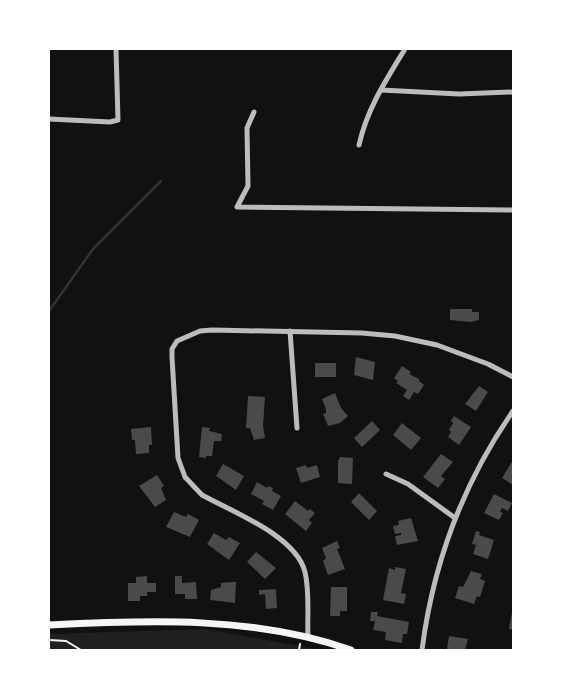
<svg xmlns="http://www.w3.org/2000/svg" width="562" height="699" font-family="Karla,sans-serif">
	<rect width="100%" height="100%" fill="#111"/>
	<path fill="#202020" d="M206 629 321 650H49V634Z"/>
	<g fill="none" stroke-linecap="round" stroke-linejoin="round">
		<path stroke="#333" stroke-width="2.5" d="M49 311 93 249 161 181"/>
	</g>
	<g fill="#4a4a4a">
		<path d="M450 309H472V312H479V320L471 322 450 320Z"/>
		<path d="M356 357 375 362 373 380 354 375Z"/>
		<rect x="315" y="363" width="21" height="14"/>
		<path d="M402 366 411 372 409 374 419 379V381L424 385 418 394 414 392 409 400 403 396 407 390 396 383 398 381 394 378Z"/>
		<path d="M479 386 488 392 476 411 465 404Z"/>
		<path d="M335 393 341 408 348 416 340 423 328 426 323 414 326 413V409L322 399Z"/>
		<path d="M248 396 265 397 263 426 265 438 254 440 250 428H246Z"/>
		<path d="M454 416 471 427 459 445 448 437 451 432 449 430 453 423 451 421Z"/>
		<path d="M372 421 380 430 362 447 354 438Z"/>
		<path d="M402 423 421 438 411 450 393 435Z"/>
		<path d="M151 427 152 445H149V453L136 454 135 440H132L131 429Z"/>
		<path d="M202 427 210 428 209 431 222 434 221 441H214L212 456H206V458L199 457Z"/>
		<path d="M441 454 453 462 441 476 445 479 438 488 423 477Z"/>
		<path d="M340 457 353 458 352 484 338 483V461Z"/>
		<path d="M513 460V485L502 478Z"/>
		<path d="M223 464 244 476 236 490 216 476Z"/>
		<path d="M306 465 307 468 317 465 320 477 301 483 296 468Z"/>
		<path d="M157 475 164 486 161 488 166 500 155 507 139 486Z"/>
		<path d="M257 482 267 488 268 486 273 488 272 491 281 496 273 510 262 504 264 501 251 494Z"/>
		<path d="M359 493 377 511 369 520 351 502Z"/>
		<path d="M494 494 512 503 508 511 502 508 500 512 503 513 499 520 484 513Z"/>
		<path d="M295 501 308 511 310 509 315 513 309 520 312 523 306 531 285 514Z"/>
		<path d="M174 512 186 517 188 514 199 520 190 537 166 527Z"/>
		<path d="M411 518 418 541 397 545 395 536 401 535V533L395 534 393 526 399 525 398 521Z"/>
		<path d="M476 531 480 532 479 535 494 540 488 559 473 554 476 545 472 544Z"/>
		<path d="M214 533 226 540 229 537 240 543 229 560 207 544Z"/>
		<path d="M337 541 340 548 337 549 345 569 328 575 323 561 326 558 322 548Z"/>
		<path d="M256 552 276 568 265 579 247 562Z"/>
		<path d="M395 567 406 569 401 593 406 594 404 604 383 600 389 568 395 570Z"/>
		<path d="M471 571 482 574 480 579 485 581 480 597 477 596 474 604 455 598 459 586 463 587Z"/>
		<path d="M147 576V583H156V592H147V596H140V601H128V583H136V577Z"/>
		<path d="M175 576H182V583L196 582 197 599H185V594H175Z"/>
		<path d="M232 582H236L235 603 210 600 211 590 221 587V583Z"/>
		<path d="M331 587H347V611H340V616H330Z"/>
		<path d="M276 589 277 608 266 609 265 594 259 595V590Z"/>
		<path d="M371 612H378L377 616 409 622 407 634H403L402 643 385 640 386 632 373 630 375 621H370Z"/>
		<path d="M512 612 513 613V630L509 629Z"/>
		<path d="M449 636 468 639 465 650 447 649Z"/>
	</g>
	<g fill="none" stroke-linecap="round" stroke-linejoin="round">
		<g stroke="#f5f5f5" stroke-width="2">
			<path d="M49 640 66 641 81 650"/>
			<path d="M299 650 300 644"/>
		</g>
		<g stroke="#bcbcbc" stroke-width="5">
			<path d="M381 90 459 94 513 92"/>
			<path d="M254 112 247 128 248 186 237 207 513 210"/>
			<path d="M49 119 110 122 118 120 116 49"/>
			<path d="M359 145C367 109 386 80 405 49"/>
			<path d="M290 331 297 428"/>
			<path d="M386 474 408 484 455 518"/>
			<path d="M308 638C307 616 310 593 305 572 296 536 233 512 202 495L185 477 178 458 172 357V349L177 341 200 331 212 330 362 333 395 336 437 345 488 364 513 377"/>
			<path d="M422 650C433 564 463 483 513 411"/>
		</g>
		<path stroke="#f5f5f5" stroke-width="7" d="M49 625C149 620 255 616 351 650"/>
	</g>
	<rect width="562" height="699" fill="none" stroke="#ffffff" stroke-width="100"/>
</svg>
